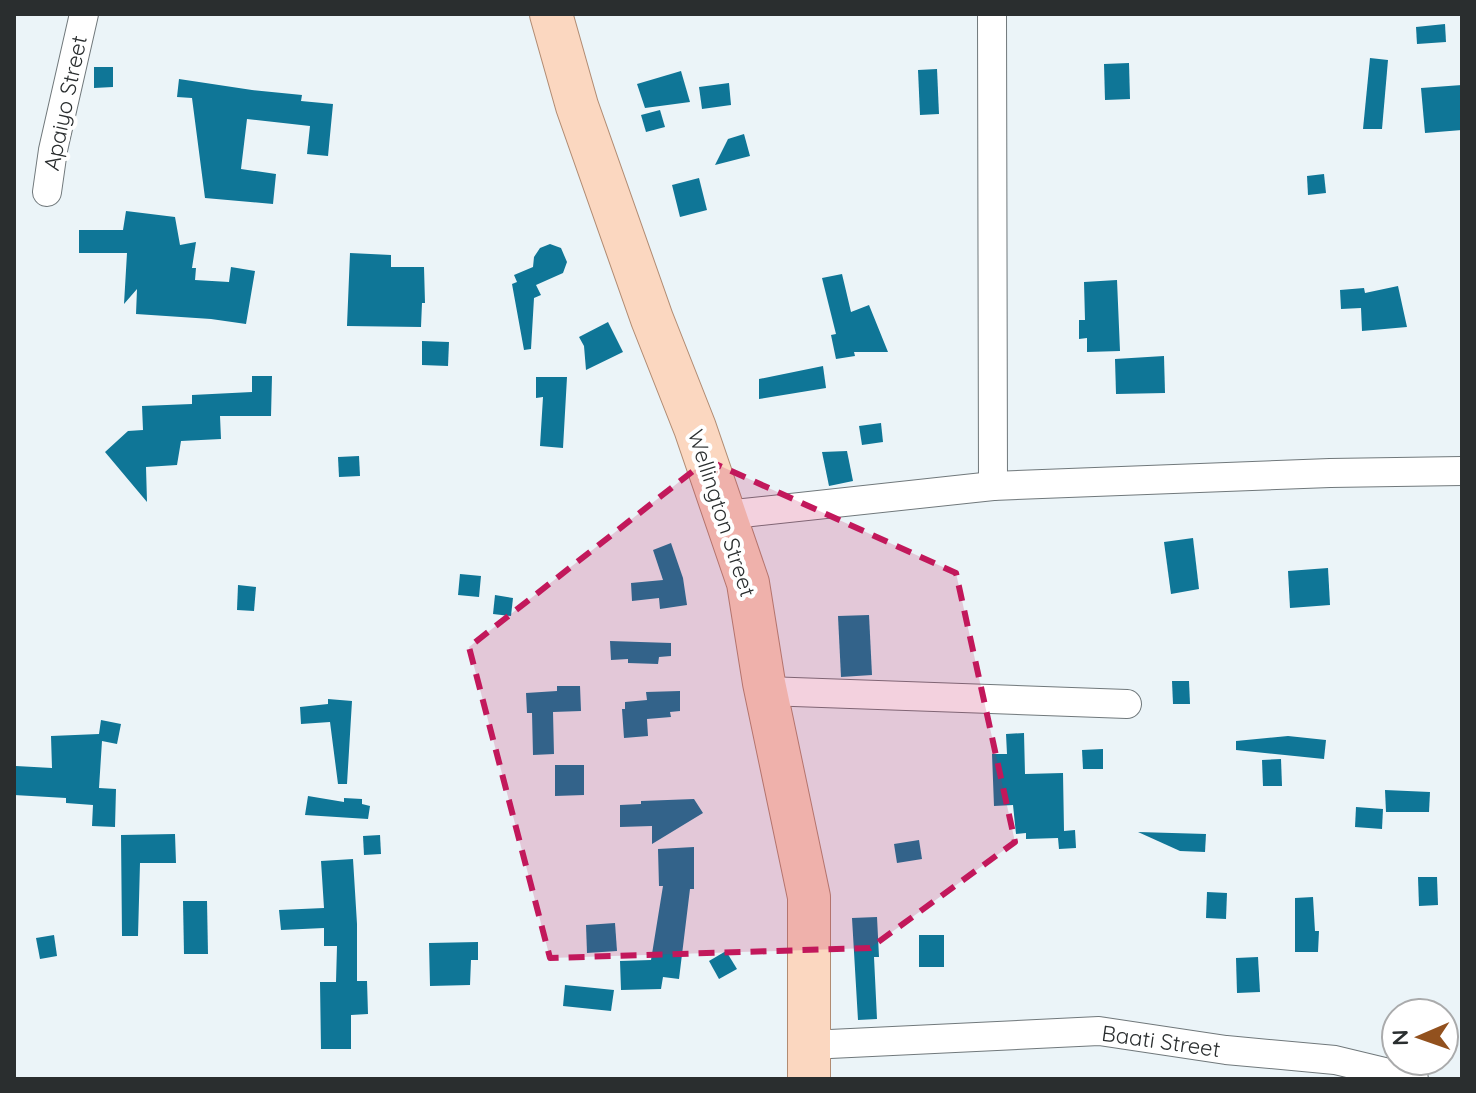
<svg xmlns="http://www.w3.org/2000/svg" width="1476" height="1093" font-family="Quicksand,sans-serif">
	<rect width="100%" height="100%" fill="#ebf4f8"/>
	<g fill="#0f7697">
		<path d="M1445 24 1446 42 1417 44 1416 27Z"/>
		<path d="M1370 58 1388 60 1382 129H1363Z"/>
		<path d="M1129 63 1130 99 1105 100 1104 64Z"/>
		<path d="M94 67H113V87L94 88Z"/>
		<path d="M937 69 939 114 920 115 918 70Z"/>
		<path d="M681 71 690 102 645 108 637 84Z"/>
		<path d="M179 79 252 90 302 95 301 101 333 104 328 156 307 154 310 126 247 119 241 169 276 174 273 204 205 198 192 98 177 97Z"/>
		<path d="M729 83 731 105 702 109 699 87Z"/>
		<path d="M1462 85V130L1425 133 1421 88Z"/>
		<path d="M660 110 665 127 646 132 641 115Z"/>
		<path d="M744 134 750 156 715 165 728 139Z"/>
		<path d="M1324 174 1326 193 1308 195 1307 176Z"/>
		<path d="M699 178 707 210 680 217 672 185Z"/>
		<path d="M126 211 175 217 180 245 196 242 192 268H196L195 280 229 282 231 267 255 271 246 324 211 319 136 314 137 289 124 304 127 253H79V230H123Z"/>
		<path d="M550 244 561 248 567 262 563 273 536 285 541 295 534 298 531 349 524 350 512 284 517 282 514 275 533 267 534 257 540 248Z"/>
		<path d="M350 253 391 255V267H424L425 303H422L421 327 347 326Z"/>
		<path d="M842 274 851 312 869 305 888 352H854L855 356 836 359 831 335 836 334 822 278Z"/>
		<path d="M1117 280 1120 351 1087 352V338L1079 339V320H1085L1084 282Z"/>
		<path d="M1398 286 1407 327 1362 331 1361 308 1341 309 1340 290 1364 288 1365 293Z"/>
		<path d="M608 322 623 352 586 370 584 346 579 337Z"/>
		<path d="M422 341 449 342 448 366 422 365Z"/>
		<path d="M1164 356 1165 393 1116 394 1115 359Z"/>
		<path d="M823 366 826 388 759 399V379Z"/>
		<path d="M252 376H272L271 416H220L221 439 181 441 177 465 146 467 147 502 105 452 128 431 143 430 142 406 192 404V395L252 392Z"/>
		<path d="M536 377H567L563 448 540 446 543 397 536 398Z"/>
		<path d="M881 423 883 442 862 445 859 426Z"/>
		<path d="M847 451 853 481 829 486 822 452Z"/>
		<path d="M359 456 360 476 339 477 338 457Z"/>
		<path d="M1193 538 1199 589 1171 594 1164 542Z"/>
		<path d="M671 543 683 578 687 605 660 609 659 598 632 601 631 583 663 580 653 550Z"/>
		<path d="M1328 568 1330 605 1290 608 1288 571Z"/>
		<path d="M460 574 481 576 479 597 458 595Z"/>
		<path d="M238 585 256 587 254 611 237 610Z"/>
		<path d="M495 595 513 598 511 616 493 614Z"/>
		<path d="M869 615 872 675 841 677 838 616Z"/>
		<path d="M610 641 671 643V656L659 657 658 664 628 663V659L611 660Z"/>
		<path d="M1172 681H1189L1190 704H1173Z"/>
		<path d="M557 686H580L581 711 553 712 554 754 533 755 532 713H527L526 693 557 691Z"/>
		<path d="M680 691V711L670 712 671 717 647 719 648 736 624 738 622 709H625V702L647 700 646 692Z"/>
		<path d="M328 699 352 701 347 784H338L330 722 301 724 300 707 328 704Z"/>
		<path d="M101 720 121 724 117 744 102 741 99 788 116 789 115 827 92 826 93 805 66 803V798L14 795 16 766 52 768 51 736 99 734Z"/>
		<path d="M1024 733 1025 774 1063 773 1064 831 1075 830 1076 848 1059 849 1058 838 1026 839V833L1016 834 1013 805 994 806 992 754H1007L1006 734Z"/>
		<path d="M1288 736 1326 740 1324 759 1236 750V741Z"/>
		<path d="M1103 749V769H1083L1082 750Z"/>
		<path d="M1281 759 1282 786H1263L1262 760Z"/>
		<path d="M555 765H584V795L555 796Z"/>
		<path d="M1385 790 1430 792 1429 812H1386Z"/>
		<path d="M308 796 344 802V798L362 799V804L370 806 368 819 305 815Z"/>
		<path d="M694 799 703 813 652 844V826L620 827V805L641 804V801Z"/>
		<path d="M1356 807 1383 809 1382 829 1355 827Z"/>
		<path d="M1138 832 1206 834 1205 852 1180 851Z"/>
		<path d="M175 834 176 863H140L138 936H122L121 835Z"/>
		<path d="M380 835 381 854 364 855 363 836Z"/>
		<path d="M919 840 922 859 897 863 894 844Z"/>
		<path d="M694 847V889H690L679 979 663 977 661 989 621 990 620 961 651 960 663 886H659L658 849Z"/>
		<path d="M353 859 357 924V981H367L368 1014 351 1015V1049H321L320 982H336L337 946H324V928L281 930 279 910 324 908 321 861Z"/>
		<path d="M1418 877H1437L1438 905 1419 906Z"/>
		<path d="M1207 892 1227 893 1226 919 1206 918Z"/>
		<path d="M1313 897 1315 931H1319L1318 952H1295V898Z"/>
		<path d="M183 901H207L208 954H184Z"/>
		<path d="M877 917 879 957H874L877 1019 858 1020 852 918Z"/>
		<path d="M615 923 617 951 587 953 586 925Z"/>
		<path d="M54 935 57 956 40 959 36 938Z"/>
		<rect x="919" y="935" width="25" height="32"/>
		<path d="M478 942V960H471L470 985 430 986 429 943Z"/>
		<path d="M726 951 737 969 719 979 709 961Z"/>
		<path d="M1258 957 1260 992 1237 993 1236 958Z"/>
		<path d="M565 985 614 990 611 1011 563 1006Z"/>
	</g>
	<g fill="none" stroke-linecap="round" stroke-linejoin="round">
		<defs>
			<g id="street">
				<path d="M992 14 993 486"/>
				<path d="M47 192 53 150 84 14"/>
				<path d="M725 515 993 486 1330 473 1462 471"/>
				<path d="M766 691 1127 704"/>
				<path d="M809 1045 1099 1031 1226 1050 1335 1060 1414 1079"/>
			</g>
			<path id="primary" d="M551 14 577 106 652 319 695 428 748 583 764 683 809 897V1079"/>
		</defs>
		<use href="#street" stroke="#70787b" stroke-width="30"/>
		<use href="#primary" stroke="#b18b72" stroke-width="44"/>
		<use href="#street" stroke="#fff" stroke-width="28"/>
		<use href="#primary" stroke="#fbd7c0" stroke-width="42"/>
	</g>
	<path fill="#c2185b" fill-opacity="0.2" stroke="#c2185b" stroke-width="6" stroke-dasharray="16 10" stroke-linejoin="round" d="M707 460 956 573 1015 842 870 948 550 958 469 647Z"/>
	<g text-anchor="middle" stroke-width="8" stroke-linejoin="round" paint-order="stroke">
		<g font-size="22" fill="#2a2e2f" stroke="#fff">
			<text transform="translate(65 103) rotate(-78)" y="8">Apaiyo Street</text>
			<text transform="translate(722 513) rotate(72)" y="8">Wellington Street</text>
			<text transform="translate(1161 1041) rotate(8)" y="8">Baati Street</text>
		</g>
	</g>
	<rect width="1476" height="1093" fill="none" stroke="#2a2e2f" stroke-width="32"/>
	<g transform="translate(1420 1037) rotate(268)"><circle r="38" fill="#ffffff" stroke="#aaabac" stroke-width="2"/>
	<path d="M0-6L14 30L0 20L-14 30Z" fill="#92511e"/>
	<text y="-12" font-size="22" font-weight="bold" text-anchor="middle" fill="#2a2e2f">N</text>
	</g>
</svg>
